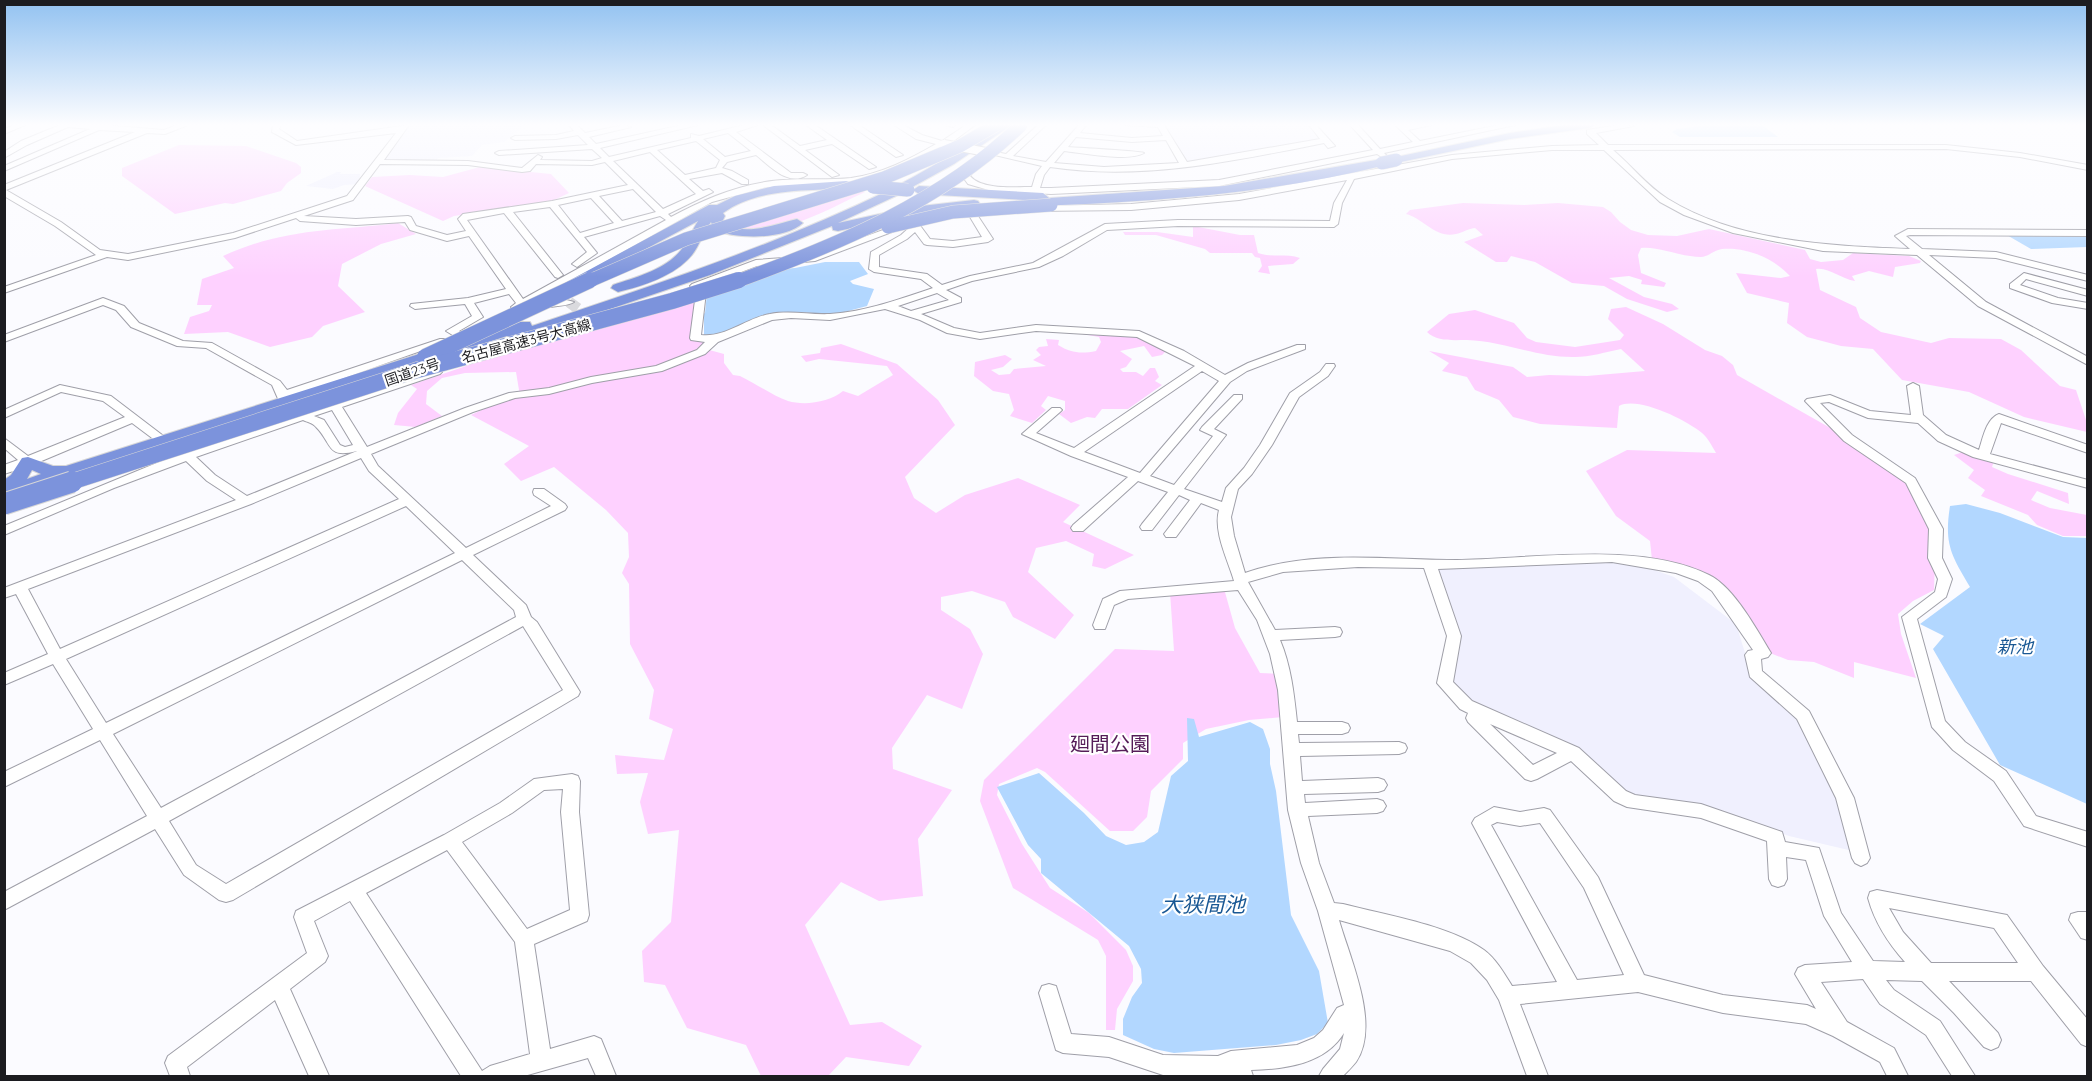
<svg xmlns="http://www.w3.org/2000/svg" width="2092" height="1081" font-family="Quicksand,'Noto Sans JP',sans-serif">
	<rect width="100%" height="100%" fill="#fbfbff"/>
	<g fill="#f0f0fe">
		<path d="M409 125H524L504 142 482 145 472 156 438 158 436 161H382Z"/>
		<path d="M1163 125H1307L1320 139 1188 163Z"/>
		<path d="M337 172H341L340 174H360V178H364L359 184 344 185 333 189 306 186Z"/>
		<path d="M1613 562 1643 566 1674 577 1736 624 1752 675 1798 716 1838 788 1857 852 1789 836 1693 803 1633 798 1577 751 1481 710 1449 683 1459 636 1436 571 1442 566Z"/>
	</g>
	<g fill="#fed1ff">
		<path d="M179 145 246 146 296 163 301 167V173L287 183 281 191 233 204 225 203 175 214 122 176V168Z"/>
		<path d="M480 167 551 174 569 193 550 202 454 216 443 221 365 186 372 177 410 175 443 177Z"/>
		<path d="M856 191 865 192C833 207 791 231 755 231 747 231 739 229 731 228Z"/>
		<path d="M1463 203 1524 205 1558 203 1603 207 1611 212 1620 222 1631 230 1648 235 1677 236 1709 229 1805 250 1810 259 1821 262 1843 260 1853 253 1909 256 1921 261 1920 263 1895 267 1893 277 1869 271 1852 276 1855 281C1841 279 1829 267 1816 269L1820 290 1856 307 1860 318 1881 332 1931 343 1949 338 2001 339 2021 350 2060 386 2076 390 2087 423V432L2024 417 1969 392 1902 380 1873 349 1841 346 1807 337 1787 323 1789 303 1747 293 1736 273 1781 278 1790 276C1773 258 1747 247 1722 249 1714 250 1708 257 1701 257 1681 257 1658 246 1641 248L1638 255 1641 273 1666 283 1664 287 1641 284 1642 280 1629 276 1609 278 1644 297 1672 304 1679 309 1667 312 1627 299 1604 286 1572 283 1535 262 1511 256 1507 262H1496L1464 242 1483 235 1475 228C1467 229 1462 233 1456 234 1436 239 1423 218 1406 214L1410 210Z"/>
		<path d="M398 223 416 234 381 244 342 264 338 286 365 312 323 326 312 337 270 347 228 332 184 334 190 317 209 311 212 305H197L202 279 234 268 223 256C284 228 334 231 398 223Z"/>
		<path d="M1193 226 1240 235H1254L1258 253C1272 258 1286 253 1300 258L1293 264 1268 266 1270 274 1258 272 1262 266 1260 258 1255 257 1252 253H1210L1205 249 1156 235H1125L1123 232H1157L1193 237Z"/>
		<path d="M695 299 691 338 704 340 702 348 724 354V363L733 375 740 376C755 383 773 396 788 401 805 406 830 402 843 391L858 396 893 375 887 366 819 359 806 362 801 356 820 353 821 348 841 344 897 364 938 400 955 425 905 477 914 498 936 513 965 495 1018 478 1080 505 1063 522 1134 555 1105 569 1092 566 1094 554 1066 541 1036 548 1028 572 1074 615 1055 639 1013 617 1005 602 972 591 941 597V610L970 629 983 654 962 709 927 695 892 748 893 769 952 790 918 839 923 896 879 901 841 882 805 925 850 1025 882 1022 922 1046 909 1066 846 1057 828 1076H761L746 1045 687 1028 665 985 644 982 642 951 671 922 679 830 648 834 640 802 648 773 617 774 615 755 664 760 673 729 649 719 654 690 630 644 629 584 622 573 629 557 628 533 606 510 554 467 521 481 504 464 529 446 471 415 490 406 520 396 516 372 465 373 442 378 427 391 426 404 442 416 416 427 394 425 398 413 417 389 411 385 515 349 621 323Z"/>
		<path d="M1626 307 1663 324 1705 350 1722 356 1733 365 1737 375 1848 438 1911 481 1936 529 1934 590 1913 601 1898 614 1901 634 1916 678 1854 662V678L1814 662 1788 660 1770 653 1717 583 1652 560 1650 541 1616 516 1586 471 1627 450 1716 453C1712 446 1708 438 1702 433 1686 420 1638 396 1619 406L1617 428 1540 424 1513 417 1499 400 1475 390 1467 377 1442 371 1449 363 1429 351 1513 367 1527 377 1549 375 1587 376 1645 371 1621 349C1606 352 1590 357 1575 357 1538 358 1503 341 1467 340 1454 340 1437 342 1427 332L1449 314 1475 310 1514 323 1527 338 1536 342 1575 347 1620 340 1624 335 1608 319 1611 309Z"/>
		<path d="M1083 331 1138 336 1167 350 1162 355 1152 357 1144 346 1120 351 1132 359 1126 367 1120 369 1123 372H1136L1143 376 1150 368H1155L1159 377 1155 381 1162 385 1128 409H1102L1095 418 1087 417 1071 423 1059 414 1065 410V401L1048 396 1041 406 1046 410 1032 423 1010 416 1014 410 1009 394 993 391 974 376 975 362 1005 355 1012 359 1003 367 991 370 999 375 1010 374 1014 369 1046 366 1033 360 1041 355 1036 350 1039 347 1048 346 1046 339 1059 340 1058 345C1071 353 1081 354 1096 351L1101 342 1099 337 1082 334Z"/>
		<path d="M1966 451 1994 461 1992 467 2008 474 2068 493 2069 504 2037 491 2031 500 2050 508 2087 515V536H2063L2037 525 2028 515 1981 496 1985 490 1968 478 1974 470 1954 455Z"/>
		<path d="M1223 585 1235 628 1260 673 1280 674 1283 717 1249 720 1206 729 1183 743V759L1151 791 1147 817 1133 831H1110L1045 772 1037 768 999 784 997 795 1022 844 1050 888 1089 913 1126 950 1133 966V981L1117 1009 1115 1030H1106V956L1098 940 1013 888 980 801 984 780 1115 649 1174 651 1170 592Z"/>
	</g>
	<g fill="#b2d7ff">
		<path d="M1707 125H1762L1778 137H1680L1672 132 1677 129Z"/>
		<path d="M2005 234 2087 235V247L2031 249Z"/>
		<path d="M825 262H859L868 274 850 281 853 284 874 289 867 306 837 314 790 312 768 314 711 337 704 336V317L700 316 705 313 708 284 749 272 795 268Z"/>
		<path d="M1966 504 2000 513 2063 537 2087 538V804L2000 765 1933 649 1944 636 1920 624 1970 587C1951 555 1944 544 1950 506Z"/>
		<path d="M1187 718 1194 719 1199 737 1250 722 1263 729 1270 749V764L1276 791 1291 915 1319 971 1328 1023 1317 1034 1301 1040 1276 1045 1174 1053 1154 1049 1123 1035V1019L1132 997 1142 983 1141 969 1129 946 1041 873V859L1028 845 997 787 1039 773 1084 813 1106 836 1126 845 1144 842 1158 832 1171 776 1188 761Z"/>
	</g>
	<g fill="none" stroke-linecap="round" stroke-linejoin="round">
		<path stroke="#dadade" stroke-width="11" stroke-dasharray="11 5" stroke-linecap="butt" d="M569 302 591 318"/>
		<defs>
			<g id="minor">
				<path d="M14 125H25L4 134V129Z"/>
				<path d="M60 125H103L164 130 177 125H188L165 134 147 133 6 190 61 222 100 250 128 254 233 233 347 196 396 133 296 145 272 132 273 125H281L279 129 297 141 409 125 384 160 468 161 522 168 538 155 542 157 540 160 592 161 602 158 592 149 499 155 495 153 499 151 588 145 578 135 556 139 515 140 511 138 515 136 556 135 574 131 569 125H577L585 133 624 125 631 127 589 137 596 144 682 125H698L600 148 609 157 691 138V134L699 136 744 125H758L736 132 791 173H803L807 175C788 187 770 166 756 155L727 162 722 168 732 171 748 180V184H742L722 173 689 179 703 191 709 189 713 192 668 214 671 217C701 201 730 188 765 182 794 177 822 181 851 178 881 174 910 159 936 144L916 139 894 125H903L922 135 942 141 966 125H975L947 146 905 167 876 178 845 183 767 187 712 202 527 305 531 310 530 312 512 309 511 307 516 303 509 294 474 303 483 317 459 331 464 336 459 339 446 331 472 316 465 304 415 309 410 306 411 304 468 298 506 289 469 236 447 241 410 230 405 222 356 225 300 221 296 218 235 238 128 260 107 257 4 293V287L96 255 55 226 4 196V185L135 132 99 130 4 171V166L90 129 68 127 27 145 4 158V152L21 141ZM728 133 751 151 725 157 703 139ZM696 141 720 160 716 168 685 175 657 150ZM650 152 696 194 663 209 613 161ZM605 162 628 185 552 201 463 214 458 219 466 231 447 235 416 226 411 217 408 216 356 219 304 216 353 200 380 164 468 165 522 172 530 171 536 164 592 165ZM633 189 656 212 622 221 599 196ZM591 198 614 223 580 233 558 205ZM550 207 587 252 572 264 577 267 597 253 584 237 660 216 666 220 523 299 467 220 504 213 555 277 558 278 563 275 513 212Z"/>
				<path d="M763 125H771L800 146 827 140 806 125H815L876 167 869 169 832 144 805 150 839 175 832 177Z"/>
				<path d="M850 125H859L903 155 896 157Z"/>
				<path d="M945 125H956L953 127Z"/>
				<path d="M1038 125H1046L1013 156 1046 162 1079 125H1086L1080 133 1132 138 1163 136 1158 127 1126 125H1164L1187 162 1320 139 1309 125H1316L1335 146 1328 148 1324 143C1234 161 1142 181 1050 167L1044 175 1040 188H1051L1219 180 1373 150 1350 125H1358L1380 149 1413 142 1395 125H1431L1408 130 1420 141 1499 125H1515L1384 153 1387 156 1383 158 1377 154 1219 186 1051 194 992 191 968 184 962 176 965 169 974 163 978 165 970 176C982 190 1014 187 1032 187L1036 174 1042 166 982 152 986 150 1006 154ZM1076 137 1132 142 1166 140 1179 163 1104 167 1054 163 1064 151C1083 153 1129 162 1144 153 1140 151 1079 148 1068 147Z"/>
				<path d="M1619 125 1634 126 1596 133 1608 145H1946L2020 153 2088 165V170L2020 157 1946 149 1613 150C1631 165 1648 187 1668 199 1737 242 1831 246 1910 249L1895 236 1908 229 2088 230V236L1910 235 1906 236 1922 249 1996 252 2088 275V281L1996 258 1929 255 1986 302 2088 357V365L1978 306 1917 255 1823 251 1733 233 1684 215 1660 202 1604 150H1552L1452 159 1354 179 1342 203 1338 224 1334 227 1178 226 1107 230 1063 256 1039 267 972 281 946 290 961 298V302L921 314 954 328 980 333 1036 325 1139 331 1184 351 1225 375 1248 363 1297 345H1305V349L1247 371 1230 382 1150 476 1174 485 1213 436 1200 430 1202 427 1234 395H1242V399L1214 429 1226 435 1184 489 1222 502 1226 488 1244 468 1260 445 1290 393 1320 372 1326 364H1334L1335 366 1328 376 1299 397 1272 445 1252 474 1238 489 1231 517 1234 536 1245 573C1313 549 1387 560 1457 560 1533 559 1641 541 1709 575 1734 587 1757 630 1771 653L1768 657 1761 659 1762 671 1809 711 1854 798 1870 858 1867 863 1861 866 1855 863 1852 858 1836 798 1797 719 1750 677 1745 655 1748 651 1753 650 1712 591 1698 581 1676 573 1612 562 1438 569 1461 636 1453 682 1472 701 1579 748 1626 791 1635 795 1701 804 1782 832 1785 842 1819 848 1841 913 1873 961 1905 962C1888 943 1875 923 1868 898L1870 892 1877 890 2007 915 2043 966 2088 1020V1047L2081 1044 2031 981H1949L1998 1033 2001 1040 1998 1047 1991 1050 1984 1047 1954 1013 1922 981 1886 980 1894 990 1940 1021 1975 1076H1952L1926 1035 1880 1004 1863 979 1821 982 1847 1022 1894 1048 1908 1076H1887L1880 1062 1833 1036 1806 1024 1723 1013 1638 992 1520 1004 1548 1076H1527L1499 1000 1487 980 1471 963 1450 951 1339 920C1350 959 1381 1025 1356 1062 1352 1067 1347 1072 1343 1076H1319L1323 1069 1340 1049 1344 1033C1325 1064 1286 1069 1251 1070L1253 1076 1163 1075 1109 1057 1063 1053 1056 1050 1039 993 1042 986 1049 984 1056 986 1071 1034 1109 1037 1163 1055 1218 1056 1231 1051 1297 1045 1314 1038 1323 1030 1337 1008 1344 1005 1318 911 1301 863 1288 810 1278 690 1270 654 1257 620 1238 590 1128 599 1114 605 1105 629H1095L1093 625 1103 599 1120 591 1234 581C1228 560 1213 532 1219 510L1201 503 1176 537H1166L1164 534 1190 500 1179 495 1152 530H1142L1140 527 1142 524 1168 492 1138 481 1083 531H1073L1071 528 1073 525 1128 477 1071 456 1022 434 1052 408H1060L1062 410 1060 412 1036 433 1074 448 1195 366 1137 337 1036 331 980 339 947 333 920 320 885 309 830 320 791 318 772 320 718 342 705 354 662 371 592 383 549 394 515 398 473 412 371 454 378 466 466 548 551 506 534 495 533 492 534 489H544L565 504 567 507 565 510 473 555 526 605 531 617 537 622 580 692 578 696 233 900 226 902 219 900 184 875 155 829 4 910V892L147 816 100 740 4 787V772L93 729 53 664 4 685V673L48 654 16 594 4 598V588L236 500 207 481 186 461 114 488 4 535V526L159 462 299 413 436 369 442 372 440 374 342 407 367 447 465 408 509 393 549 388 591 377 656 366 697 350 705 342 691 340 690 338 696 293 690 286 692 284 756 260 811 256 897 225 905 227 815 261 757 266 702 287 706 292 701 335C726 338 746 318 770 314 790 310 810 315 830 314 864 312 900 299 933 288L921 279 874 272 869 269 871 252 901 235 911 226 909 222 913 219 916 220 930 239 953 241 982 237 967 212 971 209 974 210 993 239 988 242 953 247 927 245 924 244 915 232 907 239 879 255V267L927 274 942 285 970 276 1033 263 1105 224 1178 220 1330 221 1334 203 1347 180 1239 200 1131 210 1034 211 1033 209 1037 206 1131 204 1239 194 1452 155 1552 146 1599 145 1587 134V130ZM937 293 949 300 911 311 898 306ZM1202 371 1219 381 1140 473 1084 452ZM332 410 353 445 345 447 340 445 324 420 314 416ZM303 420C307 422 313 423 316 427 333 444 326 459 357 451L247 496 215 475 196 457ZM361 458 369 471 399 499 60 649 28 589 251 504ZM406 506 455 553 106 723 66 659ZM462 560 514 610 516 617 161 808 113 734ZM1358 567 1424 568 1447 636 1437 683 1460 709 1468 713 1466 718 1468 722 1525 779 1531 781 1537 779 1571 761 1614 801 1627 807 1701 818 1767 841 1769 879 1772 885 1778 887 1784 885 1787 879 1786 857 1806 860 1824 916 1852 962 1805 965 1798 968 1795 974 1816 1009 1807 1005 1723 995 1644 975 1598 877 1550 810 1544 808 1520 812 1494 807 1475 818 1472 823 1557 982 1512 986C1504 973 1496 959 1484 950 1449 925 1385 915 1343 904L1334 903 1319 863 1308 816 1377 813 1383 811 1386 806 1383 801 1377 799 1305 803 1304 794 1378 792 1384 790 1387 785 1384 780 1378 778 1302 781 1300 756 1399 754 1405 752 1407 748 1405 744 1399 742 1299 743 1298 734H1342L1348 732 1350 728 1348 724 1342 722H1297C1294 694 1291 666 1280 640L1335 637 1340 636 1342 632 1340 628 1335 627 1275 630 1248 582 1283 572ZM523 626 563 690 226 884 196 865 169 821ZM1490 724 1557 753 1533 765ZM1497 822 1520 826 1540 823 1584 888 1624 975 1577 980 1491 825ZM1889 908 1994 928 2018 963H1931L1903 932Z"/>
				<path d="M2024 273 2088 290V296L2026 279 2020 285 2058 298 2088 303V309L2052 303 2010 288V284Z"/>
				<path d="M103 298 124 306 139 323 183 341 212 343 280 381 287 390 440 339H448L449 341 290 397 291 401 285 404 279 401 272 385 206 348 177 346 131 327 116 310 103 305 4 342V335Z"/>
				<path d="M559 298 574 302C569 306 553 306 545 308L540 305Z"/>
				<path d="M1913 383 1919 386 1923 415 1946 435 1979 450C1983 438 1986 419 1999 414L2088 445V453L2001 423 1990 454 2088 480V488L1973 457 1938 441 1918 423 1868 418 1829 402 1820 403 1852 435 1915 478 1943 529 1942 558 1952 579 1946 597 1917 619 1945 721 1965 742 2006 771 2036 816 2088 832V847L2024 826 1994 781 1953 750 1932 727 1902 617 1935 592 1938 579 1928 558 1929 529 1906 483 1844 441 1805 401 1807 399 1830 395 1870 411 1911 415 1907 386Z"/>
				<path d="M60 385 111 396 170 441 164 445 160 444 132 423 32 465 4 474V465L18 460 4 448V438L28 456 125 417 103 401 61 392 4 418V410Z"/>
				<path d="M572 774 578 776 580 781 579 812 589 915 587 921 534 944 550 1049 594 1036 601 1039 616 1076H596L588 1058 524 1076H461L350 901 314 921 328 956 325 962 290 989 329 1076H309L275 1000 187 1067 190 1076H170L165 1063 168 1056 307 953 294 917 296 911 444 835 500 803 534 779ZM563 789 561 812 570 910 527 929 462 842 512 813 544 790ZM447 850 515 942 530 1054 490 1066 482 1071 366 893Z"/>
				<path d="M2078 912H2088V940L2081 938 2069 920 2071 914Z"/>
			</g>
			<g id="highway">
				<path d="M999 125H1012L954 164 896 196 838 223 912 207 974 200 978 201 980 204 978 207 912 215 838 231 833 230 832 226 710 275 519 340H509L507 336 4 497V480L11 475 22 458 28 457 53 466H66L520 322H530L532 326C651 286 771 247 885 192 924 172 962 149 999 125ZM32 470 41 474 27 479Z"/>
				<path d="M1563 125H1594L1589 128 1510 139 1396 163 1390 160 1396 157 1510 133Z"/>
				<path d="M1382 159 1388 163 1386 165C1270 194 1150 202 1031 206L1027 205 1026 200 919 194 913 190 919 186 1043 193 1049 198 1224 186Z"/>
				<path d="M846 181 850 182V188C838 190 825 189 813 190 782 191 748 195 723 213L725 216 723 220 725 225C749 235 773 225 797 219L803 223C785 240 736 239 714 230L711 222C703 232 700 245 692 255 675 276 643 286 618 292L611 288 613 285C636 277 665 270 681 250 688 242 692 230 698 221L575 287H565L563 284 709 205H717L735 196 774 186Z"/>
			</g>
		</defs>
		<use href="#minor" stroke="#9f9fa8" stroke-width="2"/>
		<use href="#highway" stroke="#d6d6d7" stroke-width="2"/>
		<use href="#minor" fill="#fff" fill-rule="evenodd"/>
		<use href="#highway" fill="#7c93dc" fill-rule="evenodd"/>
		<defs>
			<path id="minor-bridge" d="M944 144 986 152"/>
			<g id="highway-bridge-far2">
				<path d="M1382 163 1396 160"/>
				<path d="M873 187 908 190"/>
				<path d="M888 227 953 212 1051 205"/>
				<path d="M587 282 686 239 884 178 960 146 996 125"/>
				<path d="M735 282C837 245 942 202 1021 125"/>
			</g>
			<g id="highway-bridge-far1">
				<path d="M425 357 590 280"/>
				<path d="M68 483 417 370 672 301 739 280"/>
			</g>
			<path id="highway-bridge" d="M4 504 72 482"/>
		</defs>
		<use href="#minor-bridge" stroke="#9f9fa8" stroke-width="10" stroke-linecap="butt"/>
		<use href="#highway-bridge-far2" stroke="#d6d6d7" stroke-width="14" stroke-linecap="butt"/>
		<use href="#highway-bridge-far1" stroke="#d6d6d7" stroke-width="17" stroke-linecap="butt"/>
		<use href="#highway-bridge" stroke="#d6d6d7" stroke-width="23" stroke-linecap="butt"/>
		<use href="#minor-bridge" stroke="#fff" stroke-width="8"/>
		<use href="#highway-bridge-far2" stroke="#7c93dc" stroke-width="13"/>
		<use href="#highway-bridge-far1" stroke="#7c93dc" stroke-width="16"/>
		<use href="#highway-bridge" stroke="#7c93dc" stroke-width="21"/>
	</g>
	<linearGradient id="sky" x2="0" y2="1"><stop stop-color="#92c2f1"/><stop offset="0.45" stop-color="#fdfdff"/><stop offset="1" stop-color="#fdfdff" stop-opacity="0"/></linearGradient>
	<rect width="2092" height="277" fill="url(#sky)"/>
	<g text-anchor="middle" stroke-width="4.5" stroke-linejoin="round" paint-order="stroke">
		<g font-size="14" fill="#1c1c20" stroke="#fff">
			<text transform="translate(526 341) rotate(-15)" y="5">名古屋高速3号大高線</text>
			<text transform="translate(412 372) rotate(-19)" y="5">国道23号</text>
		</g>
		<g font-size="18" font-style="italic" fill="#195894" stroke="#fff">
			<text x="2015" y="653">新池</text>
		</g>
		<g font-size="20" fill="#551d58" stroke="#fff">
			<text x="1110" y="751">廻間公園</text>
		</g>
		<g font-size="21" font-style="italic" fill="#195894" stroke="#fff">
			<text x="1203" y="912">大狭間池</text>
		</g>
	</g>
	<rect width="2092" height="1081" fill="none" stroke="#1c1c20" stroke-width="12"/>
</svg>
